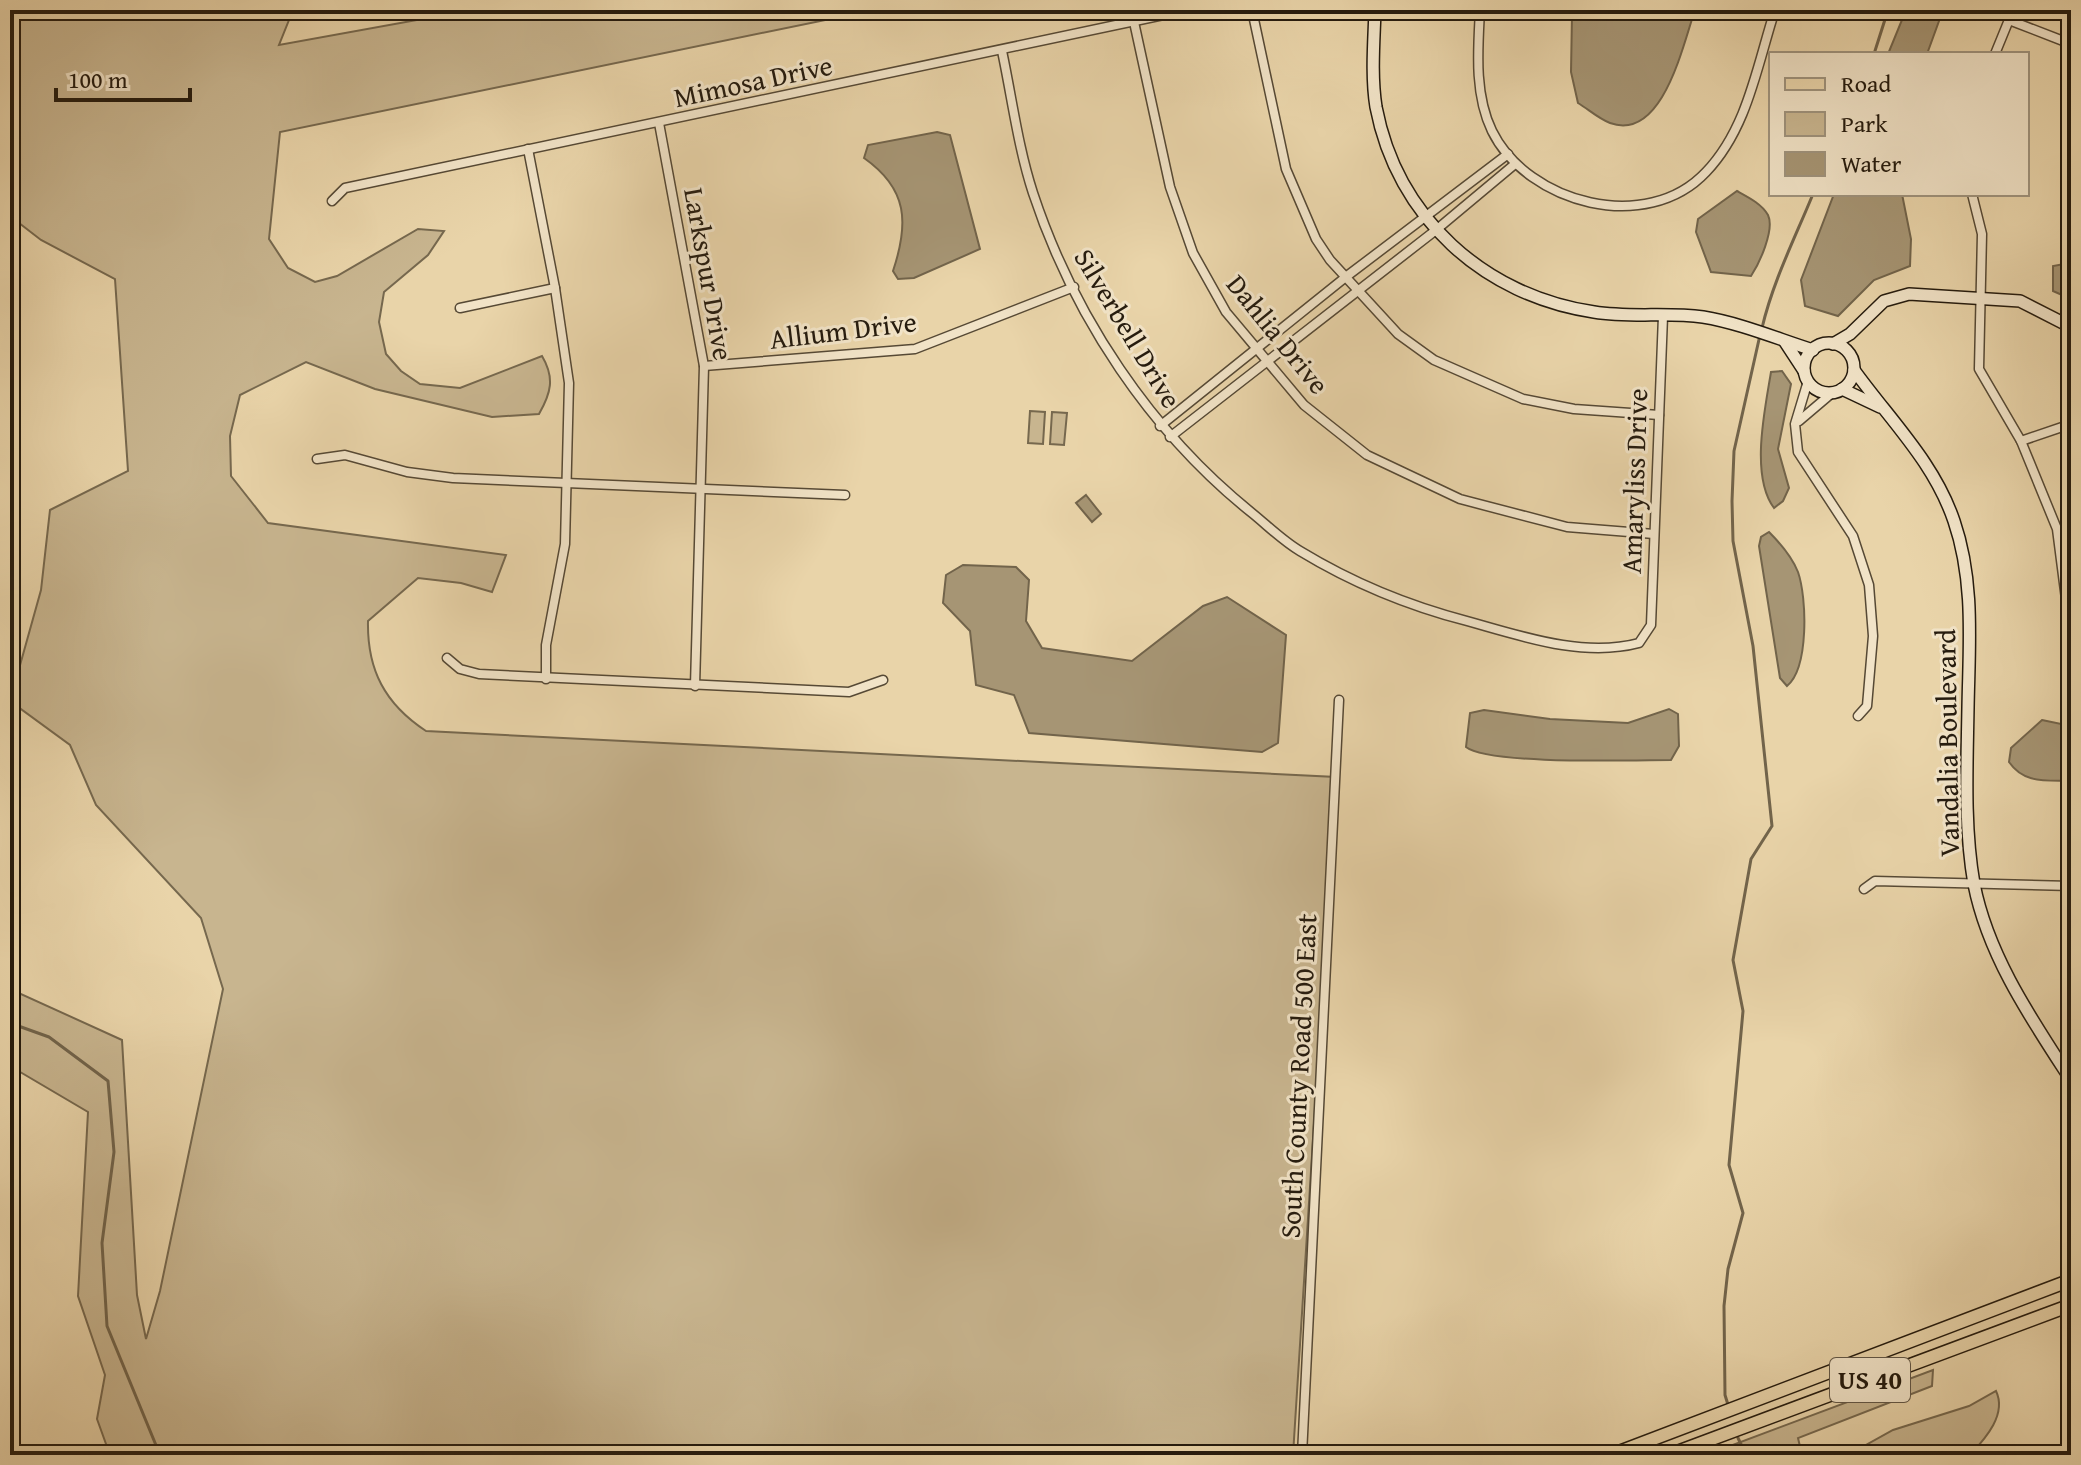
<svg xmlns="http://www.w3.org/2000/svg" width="2081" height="1465" font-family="'Gentium Book Plus',serif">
	<rect width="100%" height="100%" fill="#e9d4a9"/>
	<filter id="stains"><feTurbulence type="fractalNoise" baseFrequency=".0025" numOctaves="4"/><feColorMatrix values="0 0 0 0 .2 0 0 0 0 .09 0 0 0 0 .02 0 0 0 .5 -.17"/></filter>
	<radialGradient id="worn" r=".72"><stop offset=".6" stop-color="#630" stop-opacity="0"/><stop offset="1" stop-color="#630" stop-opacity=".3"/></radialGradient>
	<g fill="#c8b58f" stroke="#76684e" stroke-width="2">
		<path d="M10 10H293L279 45 472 10H874L280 132 269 239 288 268 315 282 337 276 418 229 444 231 428 255 384 292 379 322 386 354 401 371 420 384 460 388 542 356C555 378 551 393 539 414L492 417 375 389 306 362 240 395 230 436 231 476 268 523 506 555 492 592 461 583 418 578 368 621C367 670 385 704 426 731L1336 777 1293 1455H110L97 1419 105 1375 78 1296 88 1112 10 1066V989L122 1040 137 1295 146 1339 160 1291 223 989 201 918 96 805 70 745 10 701 41 590 50 510 128 471 115 279 41 240 10 216Z"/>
		<path d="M1030 411 1045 412 1043 444 1028 443Z"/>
		<path d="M1052 412 1067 413 1064 445 1050 444Z"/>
		<path d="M1933 1370 1932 1386 1798 1438 1802 1455H1706Z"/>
		<path d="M1996 1391C2007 1414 1986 1438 1970 1455H1848L1893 1430 1969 1406Z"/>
	</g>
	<g fill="#a69574" stroke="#72644b" stroke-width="2">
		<path d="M1576 10H1695C1683 44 1663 142 1610 123 1599 119 1588 109 1578 103L1571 72 1572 15Z"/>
		<path d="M1906 10H1943L1927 54H1888Z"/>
		<path d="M937 132 950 135 980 249 914 278 898 279 893 271C909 223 908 189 864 158L868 145Z"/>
		<path d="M1737 191C1748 197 1762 204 1768 215 1775 230 1759 264 1751 276L1711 272 1696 232 1698 219Z"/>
		<path d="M1834 194H1902L1911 239 1910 266 1874 280 1838 316 1805 306 1801 280Z"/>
		<path d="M2064 264 2071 267V299L2053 291V266Z"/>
		<path d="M1782 371 1791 384 1778 449 1789 488 1783 501 1774 508C1750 476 1765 409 1771 372Z"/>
		<path d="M1086 495 1101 514 1092 522 1076 503Z"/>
		<path d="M1769 532C1780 543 1792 557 1798 572 1807 598 1809 668 1787 686L1780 678 1759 546 1761 537Z"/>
		<path d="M963 565 1016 567 1029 580 1026 621 1042 648 1132 661 1203 606 1227 597 1286 635 1278 743 1262 752 1029 733 1014 695 976 685 970 631 943 603 946 575Z"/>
		<path d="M1669 709 1678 714 1679 746 1671 760C1634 760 1488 765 1466 747L1470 713 1484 710 1550 719 1628 723Z"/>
		<path d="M2042 720 2071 726V781C2046 780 2024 784 2009 762L2011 748Z"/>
	</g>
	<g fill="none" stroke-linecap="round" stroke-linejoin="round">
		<g stroke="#72644b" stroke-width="3">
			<path d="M1874 54 1888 10"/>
			<path d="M1762 328C1773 281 1795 238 1813 194"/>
			<path d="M10 1023 49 1037 108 1081 114 1152 102 1243 107 1326 160 1455"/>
			<path d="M1729 1408 1725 1395 1724 1306 1728 1269 1743 1213 1729 1165 1743 1011 1733 960 1751 859 1772 826 1753 646 1733 541 1732 501 1734 451 1760 335"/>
			<path d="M1738 1438 1746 1455"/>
		</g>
		<defs>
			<g id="street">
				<path d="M1252 10 1286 169 1316 239 1330 260 1398 334 1434 360 1523 399 1574 409 1659 415"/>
				<path d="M1480 10C1478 49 1474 94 1492 131 1528 204 1647 235 1706 172 1748 128 1757 65 1775 10"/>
				<path d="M2009 20 2071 44"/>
				<path d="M1134 22 1170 187 1193 253 1226 312 1304 405 1367 455 1460 499 1567 527 1654 534"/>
				<path d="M1002 51C1012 98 1018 147 1033 193 1074 317 1151 432 1252 513 1268 526 1283 541 1300 551 1351 582 1409 606 1467 621 1521 636 1583 658 1639 643L1651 625 1663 316"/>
				<path d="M1995 54 2013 10"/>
				<path d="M659 123 704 366 695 686"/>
				<path d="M528 149 555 288 569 383 565 544 546 645V679"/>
				<path d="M1972 194 1982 234 1979 369 2021 441 2057 529 2071 638"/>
				<path d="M332 201 345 188 1187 10"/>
				<path d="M460 308 555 288"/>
				<path d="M704 366 915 349 1074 287"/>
				<path d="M1808 381 1795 424 1798 452 1853 536 1869 585 1873 636 1867 706 1858 716"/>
				<path d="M1799 421 1832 393"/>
				<path d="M1160 426 1347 276 1508 154"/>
				<path d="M1170 437 1436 230 1515 164"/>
				<path d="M2021 441 2071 424"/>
				<path d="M317 459 345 455 407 472 453 478 845 495"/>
				<path d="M447 658 460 669 479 674 849 692 883 680"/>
				<path d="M1864 889 1875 881 2071 886"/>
				<path d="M1302 1455 1339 700"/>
			</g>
			<g id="secondary">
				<path d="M1375 10C1374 41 1371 76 1376 107 1397 217 1484 296 1594 312 1630 318 1667 312 1703 317 1740 323 1778 339 1813 350"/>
				<path d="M1785 342 1804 371"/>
				<circle cx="1829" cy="368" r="25"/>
				<path d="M1833 344 1850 334 1884 301 1909 294 2020 301 2071 327"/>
				<path d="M1854 370C1890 420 1934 462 1954 521 1975 582 1969 646 1968 708 1967 767 1964 827 1974 884 1988 956 2032 1020 2071 1080"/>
				<path d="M1842 389 1880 407"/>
			</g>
			<g id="primary">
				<path d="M1611 1455 2071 1280"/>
				<path d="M1669 1455 2071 1305"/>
			</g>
		</defs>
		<use href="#street" stroke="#564935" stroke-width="11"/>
		<use href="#secondary" stroke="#251b0e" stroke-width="14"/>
		<use href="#primary" stroke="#251b0e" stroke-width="15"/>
		<use href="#street" stroke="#f1e3c7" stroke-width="8"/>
		<use href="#secondary" stroke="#f1e3c7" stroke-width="11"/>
		<use href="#primary" stroke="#e9d4a9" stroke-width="12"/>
	</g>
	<g text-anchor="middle" stroke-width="6" stroke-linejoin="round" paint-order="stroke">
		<rect fill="#f1e3c7" stroke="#625746" stroke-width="2" x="1830" y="1358" width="80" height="44" rx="6"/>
		<g font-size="26" font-weight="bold" fill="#251b0e">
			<text x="1870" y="1389">US 40</text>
		</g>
		<g font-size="28" fill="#251b0e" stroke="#f1e3c7">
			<text transform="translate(753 81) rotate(-12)" y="10">Mimosa Drive</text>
			<text transform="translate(709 274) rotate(80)" y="10">Larkspur Drive</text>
			<text transform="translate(1128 328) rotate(59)" y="10">Silverbell Drive</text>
			<text transform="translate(843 330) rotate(-7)" y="10">Allium Drive</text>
			<text transform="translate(1278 334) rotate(51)" y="10">Dahlia Drive</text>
			<text transform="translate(1634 481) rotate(-88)" y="10">Amaryliss Drive</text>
			<text transform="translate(1947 743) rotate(-91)" y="10">Vandalia Boulevard</text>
			<text transform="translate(1298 1076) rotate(-87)" y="10">South County Road 500 East</text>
		</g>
	</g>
	<rect width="2081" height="1465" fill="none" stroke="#e9d4a9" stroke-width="40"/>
	<rect x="12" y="12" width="2057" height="1441" fill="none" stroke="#251b0e" stroke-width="4"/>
	<rect x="20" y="20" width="2041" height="1425" fill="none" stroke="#251b0e" stroke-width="2"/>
	<rect x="1769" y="52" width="260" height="144" fill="#f1e3c7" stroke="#9f937d" stroke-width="2"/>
	<rect x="1785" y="78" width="40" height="12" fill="#e9d4a9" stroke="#9f937d" stroke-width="2"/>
	<text x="1841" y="92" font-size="24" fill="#251b0e">Road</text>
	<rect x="1785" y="112" width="40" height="24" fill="#c8b58f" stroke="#9f937d" stroke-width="2"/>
	<text x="1841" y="132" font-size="24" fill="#251b0e">Park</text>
	<rect x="1785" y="152" width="40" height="24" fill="#a69574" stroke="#9f937d" stroke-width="2"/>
	<text x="1841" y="172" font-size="24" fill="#251b0e">Water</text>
	<path d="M56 88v12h134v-12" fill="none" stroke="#251b0e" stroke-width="4"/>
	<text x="68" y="88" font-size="24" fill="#251b0e" stroke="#f1e3c7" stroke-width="6" paint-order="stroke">100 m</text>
	<rect width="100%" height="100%" filter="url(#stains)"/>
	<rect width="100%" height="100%" fill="url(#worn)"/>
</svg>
